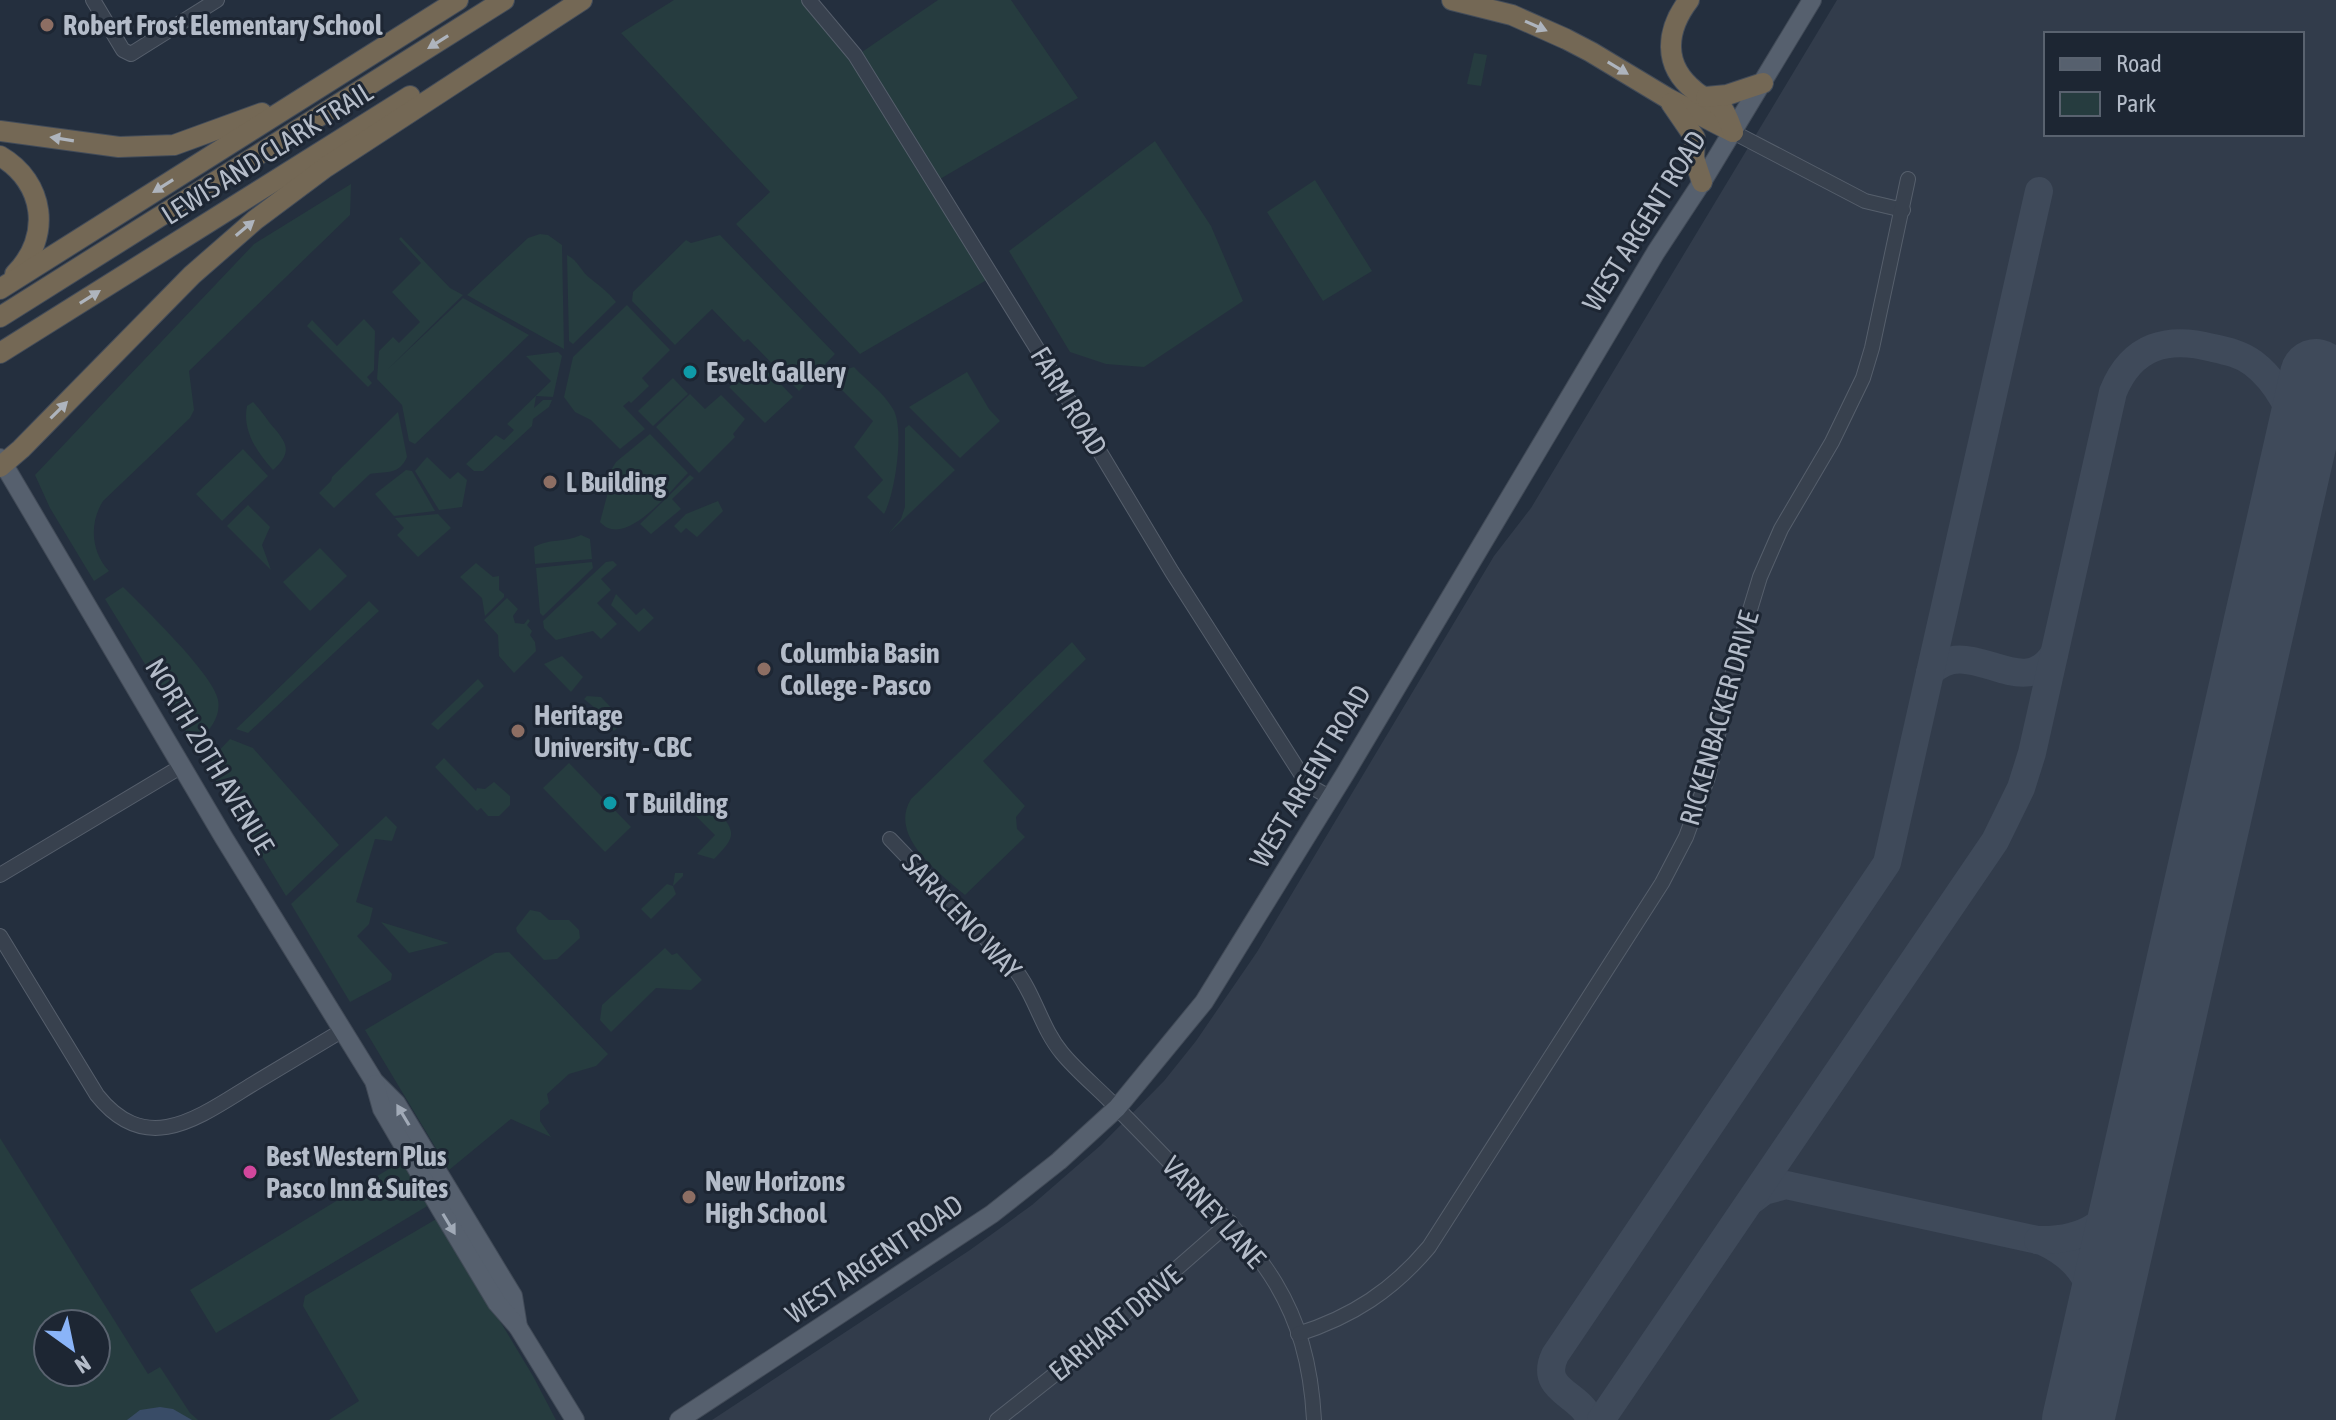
<svg xmlns="http://www.w3.org/2000/svg" width="2336" height="1420" font-family="'Asap Condensed',sans-serif">
	<rect width="100%" height="100%" fill="#242f3e"/>
	<path fill="#323c4b" fill-rule="evenodd" d="M1837 0H2336V1420H712L970 1250 1032 1205 1101 1145 1164 1081 1196 1041 1257 952 1494 556 1531 508ZM2046 34H2302V134H2046Z"/>
	<g fill="#263c3f" fill-rule="evenodd">
		<path d="M674 0H804L861 70 990 278 860 354 736 224 770 192 621 33Z"/>
		<path d="M938 0H1011L1078 98 940 179 862 52Z"/>
		<path d="M1474 53 1487 55 1481 86 1467 84Z"/>
		<path d="M1155 141 1211 226 1243 301 1144 367 1106 364 1070 352 1009 251Z"/>
		<path d="M1315 180 1372 271 1323 301 1267 212Z"/>
		<path d="M351 184 350 215 189 371 194 410 190 418 103 501C89 523 91 552 109 571L94 581 50 508 35 475 254 244Z"/>
		<path d="M540 234 548 235 562 245 564 349 467 295 528 238Z"/>
		<path d="M720 235 835 354 799 391 748 339 744 342 712 309 675 345 632 301 633 292 686 240 691 243Z"/>
		<path d="M401 237 450 288 463 295 387 370 463 298 529 335 415 444 409 441 402 405 377 379 379 351 393 337 399 343 420 322 392 292 421 263 399 239Z"/>
		<path d="M567 255C579 261 581 272 591 279 601 287 608 292 616 302L573 344 569 341Z"/>
		<path d="M627 305 670 350 642 378 649 386 631 403 629 401 623 406 645 429 620 449 591 420 575 412 564 397 573 357Z"/>
		<path d="M364 319 375 331 374 370 367 377 372 383 368 387 307 326 312 320 337 346Z"/>
		<path d="M558 352 562 356 553 397 536 396 534 408 543 400H552L549 407 533 419 532 426 483 471H474L466 464 496 435 504 440 514 430 507 424 551 381 526 356Z"/>
		<path d="M758 360 793 397 765 423 729 387Z"/>
		<path d="M854 367C866 380 884 393 893 409 905 428 895 495 884 514L867 497 883 480 854 447 873 421 831 379 840 371Z"/>
		<path d="M967 372 989 409 1000 421 960 458 909 407Z"/>
		<path d="M673 378 688 394 653 426 638 411Z"/>
		<path d="M690 394 705 409 721 395 745 419 733 434 735 437 699 473 656 427Z"/>
		<path d="M253 402C259 408 264 415 269 422 284 440 296 450 273 470 257 452 242 431 247 406Z"/>
		<path d="M398 412 407 457C399 476 384 471 370 474L334 508 319 493 331 481 332 477Z"/>
		<path d="M909 425 955 470 888 534 901 519 905 507V428Z"/>
		<path d="M650 434 688 473C670 491 625 550 600 522L608 492 605 480 616 462Z"/>
		<path d="M243 449 268 476 222 521 196 494Z"/>
		<path d="M427 457 450 479 458 472 467 480 462 507 439 510 415 471Z"/>
		<path d="M406 470 412 471 435 511 394 516 375 494Z"/>
		<path d="M690 475 694 478 672 499 681 509 651 534 640 524Z"/>
		<path d="M718 501 723 511 697 537 686 528 681 533 674 526 686 514Z"/>
		<path d="M248 505 270 527 262 545 271 570 227 526Z"/>
		<path d="M438 514 451 528 418 557 397 535 404 528 395 518Z"/>
		<path d="M581 535 590 539 592 559 535 564 534 547C551 538 564 543 581 535Z"/>
		<path d="M320 548 347 576 310 611 283 582Z"/>
		<path d="M613 561 617 565 601 579 611 590 597 603 617 624 601 639 593 631 556 640 544 628 543 621 606 562Z"/>
		<path d="M592 562 593 568 543 616 540 613 536 568Z"/>
		<path d="M476 563 493 577 499 576V590L504 594V597L485 616 482 598 460 577Z"/>
		<path d="M123 587C143 607 214 675 218 700 221 715 211 729 201 738L191 739 105 599Z"/>
		<path d="M616 594 636 615 644 608 654 618 639 632 611 605Z"/>
		<path d="M507 598 518 609 513 616 515 623 524 624 528 619 530 621 527 625 532 631 530 635 535 642 536 651 514 673 499 656 498 635 484 620Z"/>
		<path d="M369 601 379 611 248 733 236 729Z"/>
		<path d="M1072 642 1086 659 983 761 1025 806 1016 817 1017 829 1025 837 965 895C939 873 888 836 911 799Z"/>
		<path d="M562 656 583 677 571 692 544 664Z"/>
		<path d="M478 679 484 686 438 730 431 724Z"/>
		<path d="M587 696 601 697 619 716 618 727 614 731 602 719 605 716 584 699Z"/>
		<path d="M230 739 253 748 339 845 286 896 212 774 211 759Z"/>
		<path d="M444 758 476 791 477 788 485 789 494 782 510 796V805L499 816H488L481 808 477 811 435 767Z"/>
		<path d="M569 763 631 827 605 852 543 788Z"/>
		<path d="M695 795C705 797 710 804 716 810 738 832 735 838 714 859L697 854 715 835 682 802Z"/>
		<path d="M386 816 397 827 392 841 375 839 356 902 373 908 369 924 357 936 392 974 391 980 350 1002 291 904Z"/>
		<path d="M675 873H683V876L673 886 676 894 651 919 641 909 667 884 673 886Z"/>
		<path d="M530 910 540 912 549 920H569L579 930 580 938 557 959 544 960 517 932 516 928Z"/>
		<path d="M381 922 449 943 409 953Z"/>
		<path d="M665 948 672 955 677 953 702 980 691 990 656 988 611 1032 600 1020 602 1005Z"/>
		<path d="M509 952 608 1054 596 1066 569 1074 547 1094 549 1103 540 1111V1121L551 1137 511 1119 449 1170 365 1030 495 953Z"/>
		<path d="M0 1138 148 1374 160 1367 190 1413 198 1420H0ZM48 1324H96V1372H48Z"/>
		<path d="M402 1161 429 1205 216 1333 190 1290Z"/>
		<path d="M438 1218 533 1376 556 1420H329L359 1401 303 1306 305 1296Z"/>
	</g>
	<path fill="#394c67" d="M160 1407 173 1409 192 1420H127L140 1410Z"/>
	<g fill="none" stroke-linecap="round" stroke-linejoin="round">
		<g stroke="#3f4a5a" stroke-width="28">
			<path d="M1930 673C1968 631 2022 705 2054 654"/>
			<path d="M1752 1200 1764 1191 1786 1185 2042 1241C2088 1262 2098 1294 2096 1341"/>
			<path d="M2038 1240C2089 1241 2112 1221 2133 1177"/>
			<path d="M1590 1420C1581 1393 1538 1391 1555 1355L1887 863 2039 191"/>
			<path d="M1601 1420 1995 841 2021 788 2032 753 2113 392C2132 345 2168 336 2213 348 2227 351 2241 354 2253 363 2278 382 2291 411 2301 440"/>
		</g>
		<path stroke="#3f4a5a" stroke-width="72" d="M2078 1420 2316 375"/>
		<defs>
			<g id="minor">
				<path d="M93 0 123 50 131 54 217 0"/>
				<path d="M809 0 855 55 1062 389 1172 572 1308 785 1331 798"/>
				<path d="M1733 132 1865 201 1903 210"/>
				<path d="M890 839 1014 968C1035 994 1041 1028 1062 1053 1076 1070 1094 1085 1110 1101 1134 1125 1158 1150 1182 1175 1261 1252 1308 1304 1314 1420"/>
				<path d="M0 875 182 766"/>
				<path d="M0 936 97 1095C147 1158 199 1117 253 1084 283 1066 313 1048 343 1030"/>
				<path d="M1298 1334C1352 1317 1393 1290 1429 1247L1662 883 1686 837 1708 777 1739 646 1760 577 1781 529 1832 442 1863 378 1872 348 1908 179"/>
				<path d="M997 1420 1064 1367 1230 1222"/>
			</g>
			<g id="major">
				<path d="M0 458 224 838 374 1081 396 1103 513 1296 518 1327"/>
				<path d="M375 1084 382 1109 441 1210 497 1303 518 1327 575 1420"/>
				<path d="M679 1420 992 1214 1059 1161 1117 1108 1204 1002 1345 774 1656 252 1702 182 1812 0"/>
			</g>
			<g id="highway">
				<path d="M1452 0 1512 15 1566 39 1591 52 1669 99 1733 132"/>
				<path d="M1689 0C1666 30 1662 65 1695 91 1703 98 1714 101 1722 108 1727 114 1730 124 1733 132"/>
				<path d="M1706 97 1727 95 1763 83"/>
				<path d="M1671 103 1695 138 1694 158 1702 182"/>
				<path d="M0 131 119 147 174 145 262 113"/>
				<path d="M0 156C45 182 52 237 15 274"/>
				<path d="M0 289 458 0"/>
				<path d="M0 317 504 0"/>
				<path d="M0 353 410 96"/>
				<path d="M0 467 21 449 192 275 255 220 326 167 582 0"/>
			</g>
		</defs>
		<use href="#minor" stroke="#565f6c" stroke-width="16"/>
		<use href="#major" stroke="#414a57" stroke-width="20"/>
		<use href="#highway" stroke="#434c59" stroke-width="22"/>
		<use href="#minor" stroke="#38414e" stroke-width="14"/>
		<use href="#major" stroke="#56606e" stroke-width="18"/>
		<use href="#highway" stroke="#746855" stroke-width="20"/>
	</g>
	<defs><path id="oneway-solid" d="M-6-.8H1V-3.2L6.5 0L1 3.2V.8H-6Z" transform="scale(2)"/></defs>
	<g fill="#aeb4bd">
		<use href="#oneway-solid" transform="translate(1536 26) rotate(24)"/>
		<use href="#oneway-solid" transform="translate(438 42) rotate(148)"/>
		<use href="#oneway-solid" transform="translate(1618 68) rotate(31)"/>
		<use href="#oneway-solid" transform="translate(62 139) rotate(-171)"/>
		<use href="#oneway-solid" transform="translate(163 186) rotate(148)"/>
		<use href="#oneway-solid" transform="translate(245 228) rotate(-40)"/>
		<use href="#oneway-solid" transform="translate(90 297) rotate(-32)"/>
		<use href="#oneway-solid" transform="translate(59 410) rotate(-45)"/>
	</g>
	<g fill="#a1aab7">
		<use href="#oneway-solid" transform="translate(403 1115) rotate(-121)"/>
		<use href="#oneway-solid" transform="translate(449 1224) rotate(59)"/>
	</g>
	<g fill="#8d6e63" stroke="#1d2633" stroke-width="3">
		<circle cx="47" cy="25" r="8"/>
		<circle cx="550" cy="482" r="8"/>
		<circle cx="764" cy="669" r="8"/>
		<circle cx="518" cy="731" r="8"/>
		<circle cx="689" cy="1197" r="8"/>
	</g>
	<g fill="#0f9aa8" stroke="#1d2633" stroke-width="3">
		<circle cx="690" cy="372" r="8"/>
		<circle cx="610" cy="803" r="8"/>
	</g>
	<circle fill="#d1479c" stroke="#1d2633" stroke-width="3" cx="250" cy="1172" r="8"/>
	<g text-anchor="middle" stroke-width="6" stroke-linejoin="round" paint-order="stroke">
		<g font-size="28" font-weight="bold" fill="#b4bcc9" stroke="#1d2633" text-anchor="start">
			<text x="63" y="35">Robert Frost Elementary School</text>
			<text x="706" y="382">Esvelt Gallery</text>
			<text x="566" y="492">L Building</text>
			<text x="780" y="663">Columbia Basin<tspan x="780" dy="32">College - Pasco</tspan></text>
			<text x="534" y="725">Heritage<tspan x="534" dy="32">University - CBC</tspan></text>
			<text x="626" y="813">T Building</text>
			<text x="266" y="1166">Best Western Plus<tspan x="266" dy="32">Pasco Inn &amp; Suites</tspan></text>
			<text x="705" y="1191">New Horizons<tspan x="705" dy="32">High School</tspan></text>
		</g>
		<g font-size="28" fill="#b4bcc9" stroke="#1d2633">
			<text transform="translate(267 153) rotate(-32)" y="10">LEWIS AND CLARK TRAIL</text>
			<text transform="translate(1644 221) rotate(-58)" y="10">WEST ARGENT ROAD</text>
			<text transform="translate(1069 401) rotate(59)" y="10">FARM ROAD</text>
			<text transform="translate(1719 718) rotate(-74)" y="10">RICKENBACKER DRIVE</text>
			<text transform="translate(210 756) rotate(59)" y="10">NORTH 20TH AVENUE</text>
			<text transform="translate(1310 776) rotate(-59)" y="10">WEST ARGENT ROAD</text>
			<text transform="translate(962 916) rotate(47)" y="10">SARACENO WAY</text>
			<text transform="translate(1214 1212) rotate(48)" y="10">VARNEY LANE</text>
			<text transform="translate(874 1259) rotate(-34)" y="10">WEST ARGENT ROAD</text>
			<text transform="translate(1115 1323) rotate(-40)" y="10">EARHART DRIVE</text>
		</g>
	</g>
	<rect x="2044" y="32" width="260" height="104" fill="#1d2633" stroke="#59626f" stroke-width="2"/>
	<rect x="2060" y="58" width="40" height="12" fill="#56606e" stroke="#59626f" stroke-width="2"/>
	<text x="2116" y="72" font-size="24" fill="#b4bcc9">Road</text>
	<rect x="2060" y="92" width="40" height="24" fill="#263c3f" stroke="#59626f" stroke-width="2"/>
	<text x="2116" y="112" font-size="24" fill="#b4bcc9">Park</text>
	<g transform="translate(72 1348) rotate(147)"><circle r="38" fill="#1d2633" stroke="#59626f" stroke-width="2"/>
	<path d="M0-6L14 30L0 20L-14 30Z" fill="#8ab4f8"/>
	<text y="-12" font-size="22" font-weight="bold" text-anchor="middle" fill="#b4bcc9">N</text>
	</g>
</svg>
